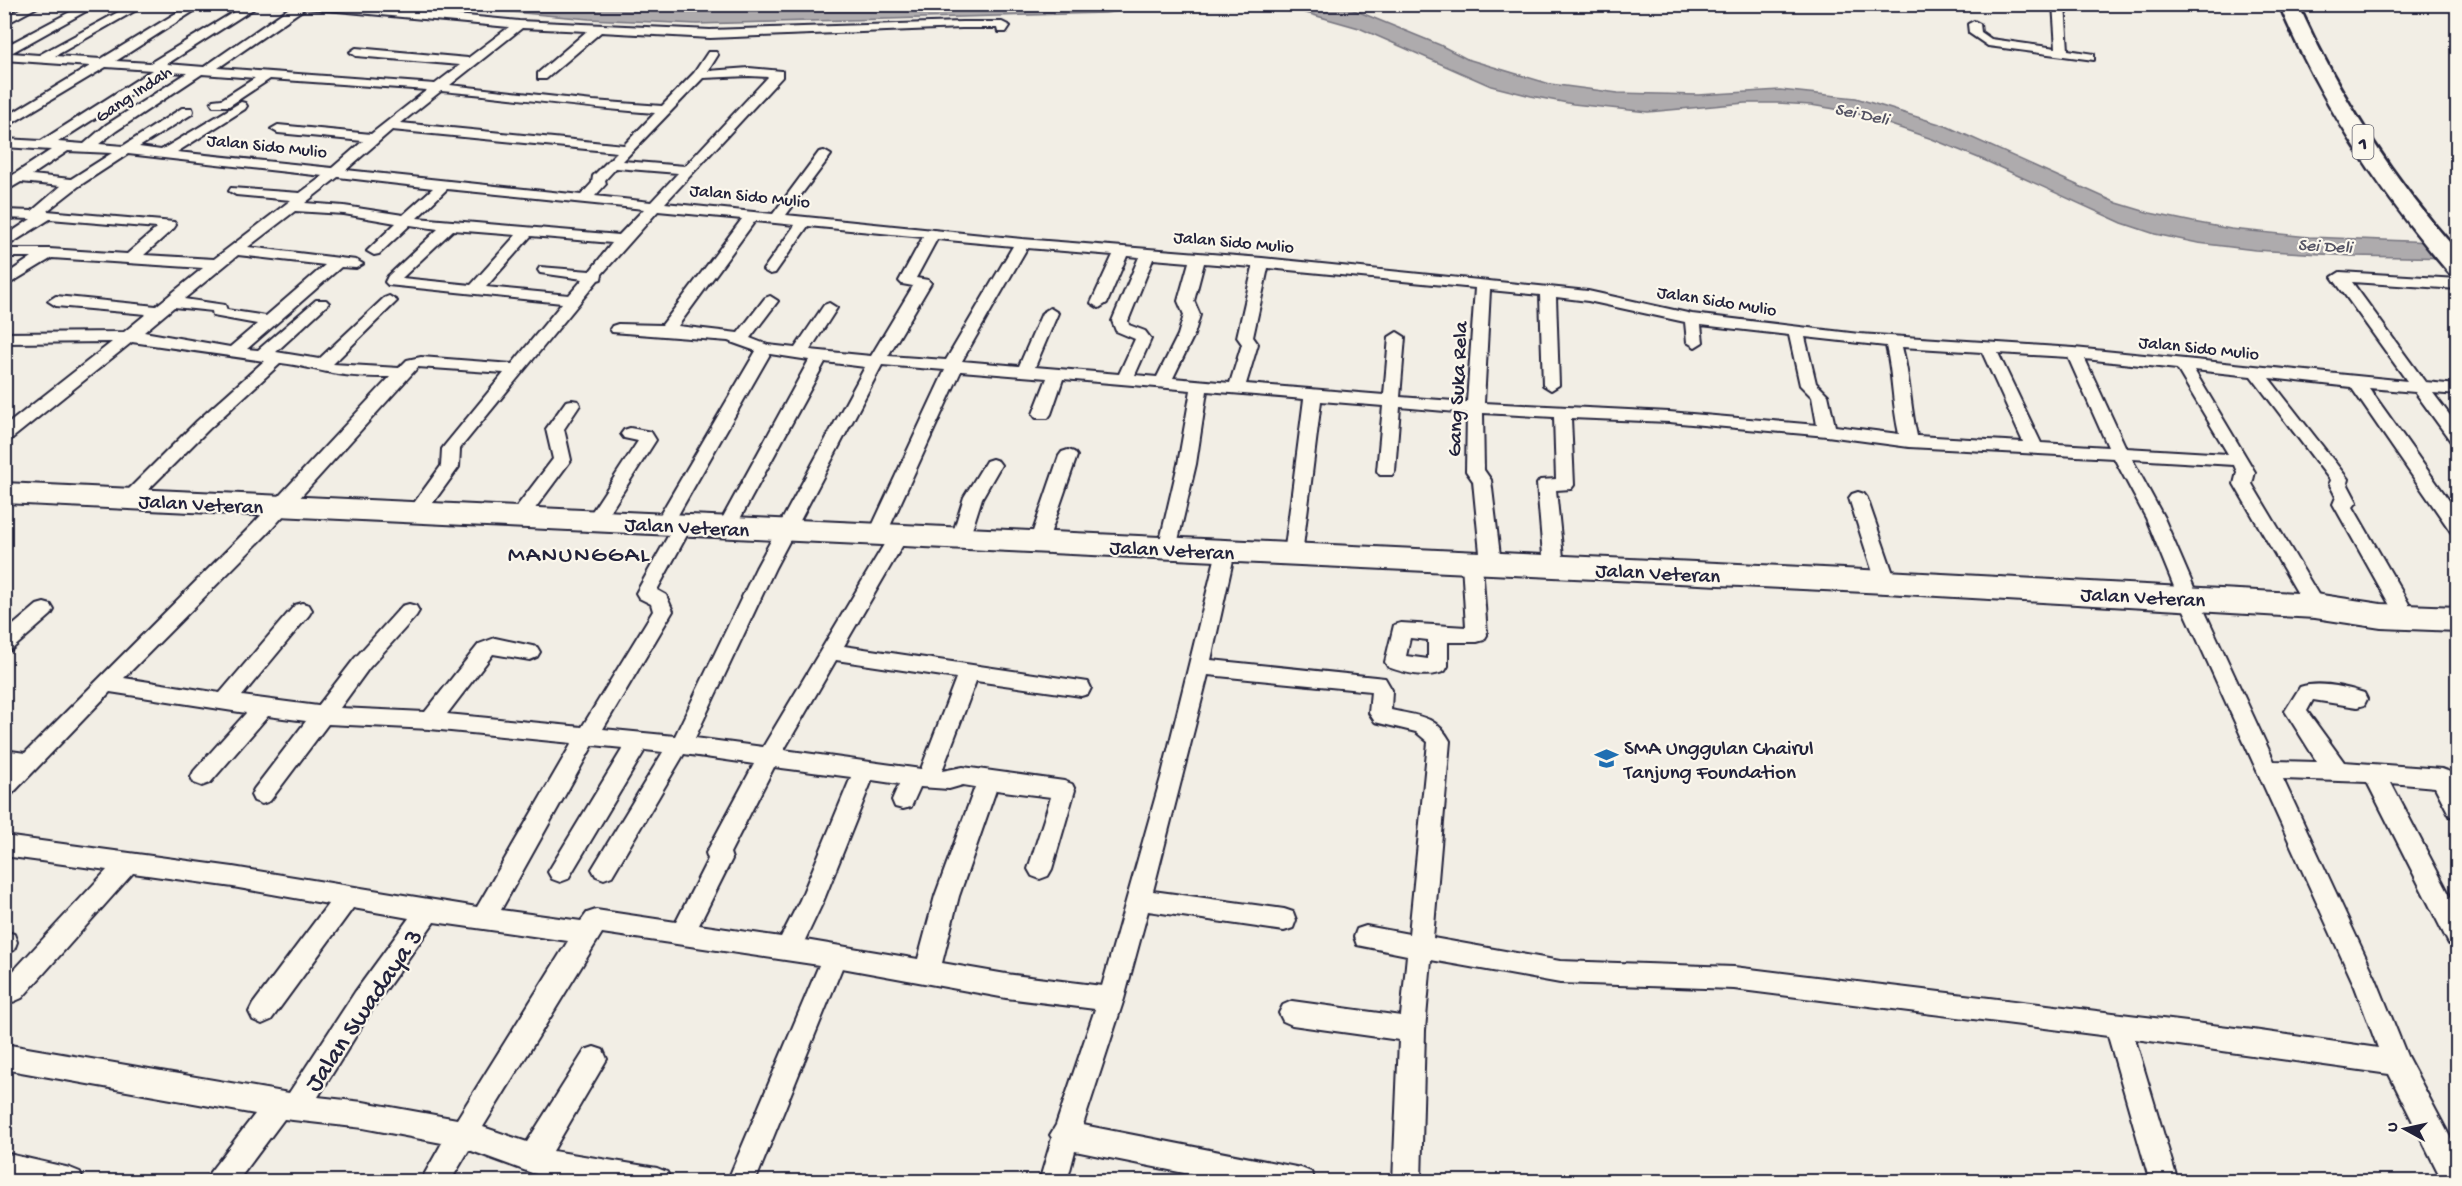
<svg xmlns="http://www.w3.org/2000/svg" width="2462" height="1186" font-family="'Gochi Hand',sans-serif">
	<rect width="100%" height="100%" fill="#f2eee5"/>
	<filter id="ink" filterUnits="userSpaceOnUse"><feTurbulence type="fractalNoise" baseFrequency=".0167" numOctaves="2"/><feDisplacementMap in="SourceGraphic" scale="12" xChannelSelector="R" yChannelSelector="G"/><feConvolveMatrix kernelMatrix="1 2 1 2 8 2 1 2 1" color-interpolation-filters="sRGB"/></filter>
	<g filter="url(#ink)">
		<g fill="#aeabad" stroke="#76747f" stroke-width="1.5">
			<path d="M580 4 715 10 875 4 1162 5 1105 13 697 24 589 19 433 5Z"/>
			<path d="M1278 5H1342L1440 45 1467 59 1550 84 1618 93 1698 95 1780 90 1856 98 1946 126 2117 203 2150 213 2193 222 2231 229 2309 237 2457 243V258L2354 256 2255 250 2198 243 2155 234 2122 223 1986 161 1932 139 1853 112 1811 105 1778 103H1745L1648 112 1573 104 1531 96 1491 86 1359 28Z"/>
		</g>
		<g fill="none" stroke-linecap="round" stroke-linejoin="round">
			<defs>
				<g id="minor">
					<path d="M29 4H43L4 25V17Z"/>
					<path d="M85 4H99L11 53 39 55 133 4H147L55 56 101 59 191 4H205L116 61 150 63 247 4H261L167 64 204 67 292 6 291 4H339L519 21 710 30 962 22H1002L1010 26 1006 32H998L997 28H962L710 38 601 32 546 79H538V73L587 31 522 28 450 85 593 101 662 106 694 73 708 52H716L718 55 708 71 749 68 782 71V77L665 203 773 214 819 152 824 151 831 155 786 215 1022 239 1262 258 1588 291 1692 314 1859 334 2074 348 2407 381 2332 277 2340 272 2458 279V289L2352 282 2425 382 2458 385V395L2433 393 2458 426V444L2452 443 2415 392 2369 388 2458 513V533L2451 532 2351 387 2269 378 2348 479 2347 483 2357 502 2353 507 2409 604 2406 609 2399 611 2392 609 2333 504 2336 497 2329 483 2330 480 2251 376 2194 370 2255 472 2252 484 2325 606 2322 611 2315 613 2308 611 2234 484 2237 472 2234 465 2132 459 2164 518 2199 599 2274 761 2317 762 2285 711 2300 687C2319 681 2346 687 2364 693L2367 699 2364 705 2357 707 2313 700 2307 711 2344 762 2442 769 2450 772 2458 786V818L2450 816 2435 787 2391 783 2458 911V947L2449 944 2367 782 2283 779 2376 979 2407 1056 2458 1152V1182H2443L2389 1074 2135 1039 2178 1182H2150L2108 1036 1734 989 1560 983 1431 960 1425 1030 1421 1182H1393L1399 1040 1292 1025 1283 1021 1279 1013 1283 1005 1292 1001 1401 1016 1407 955 1357 945 1354 937 1357 929 1366 926 1409 934 1428 742 1416 732 1375 722 1369 713 1371 691 1208 675 1153 891 1284 909 1293 912 1296 920 1293 928 1284 931 1148 911 1124 999 1083 1125 1301 1168 1311 1172 1315 1182H1229L1075 1151 1067 1182H1039L1052 1138 1050 1135 1056 1125 1095 1009 1006 998 842 968 755 1182H727L819 965 602 933 483 1127 527 1142 585 1050 594 1047 603 1050 607 1059 553 1151 657 1168 667 1172 671 1182H572L532 1173 469 1150 450 1182H420L442 1143 363 1128 284 1119 237 1182H206L210 1172 255 1114 4 1069V1044L289 1093 355 992 409 918 353 908 271 1020 262 1024 253 1020 249 1012 253 1004 328 904 233 887 133 873 22 998 13 1002 4 998V981L107 870 4 856V836L233 867 477 907 572 743 430 729 328 724 270 801 262 804 254 801 251 795 254 789 306 721 268 716 210 783 202 786 194 783 191 777 194 771 246 713 110 692 12 794 4 797V773L9 768H4V750L25 753 253 524 390 377C371 377 351 377 332 373 315 370 300 365 281 363L209 429 135 503H123L120 499 123 495 197 421 264 361 132 342 10 440 4 441V427L112 342 4 343V333L124 332 146 314 56 306 48 301 56 296 156 306 203 268 52 258 4 287V276L32 257H4V249H49L127 254 157 228 50 219 4 248V237L31 219 4 218V210L32 211 61 186 21 182 4 192V181L51 150 4 147V139L41 141 152 70 106 67 4 128V118L90 66 4 60V47ZM305 8 509 27 468 58 356 48 350 52 356 56 460 65 435 84 218 68ZM167 72 187 73 106 125 84 144 58 142ZM202 74 255 78 222 99 213 100 211 103 213 106H229L270 79 427 90 371 134 278 125 271 129 278 133 363 141 332 168 177 152 245 109 247 106 245 103 241 102 161 150 139 147 192 114 193 111 192 108H182L123 146 99 144 116 131ZM749 76 768 77 685 166 623 161 703 78ZM441 91C513 97 583 108 655 113L624 145 401 123ZM392 130 617 152 593 176 592 183 581 195 346 170ZM68 151 112 153 71 179 32 175ZM128 154 323 176 300 193 231 188 229 191 236 195 291 200 214 259 144 255 174 228 176 225 174 222 47 211 79 186ZM616 168 678 173 651 202 595 196 606 184 605 180ZM338 177 433 188 403 215 344 206 305 203ZM447 189 644 209 619 235 417 218ZM295 211 344 214 396 223 367 251 374 255 379 254 410 225 438 229 388 276 385 282 388 285 562 303 512 364 421 357 407 360 399 368 333 364 394 304 397 301 389 296 384 298 319 359 276 352 326 306 329 303 326 300H316L258 350 247 349 341 267 356 268 363 264 356 260 248 247ZM658 211 742 219 662 325 618 324 612 326 610 329 612 332 728 341 756 351 654 525 656 529 663 531 670 529 770 354 809 360 717 528 719 533 726 534 733 533 735 528 825 362 865 367 756 568 675 736 603 729 673 611 666 595 657 590 692 526 690 522 683 520 676 522 636 593 639 598 651 604 653 611 582 727 447 714 493 654 530 660 537 657 540 652 537 647 495 638 479 644 425 712 340 708 369 668 416 616 419 611 416 606 409 604 402 606 355 658 318 706 242 696 309 615 312 610 309 605 302 603 295 605 220 693 124 678 267 534 418 367 504 373 445 445 442 449 441 466 406 514 408 518 415 520 422 518 459 467 460 449 462 446 598 280 601 279 602 274ZM755 221 795 225 763 270 770 274 775 273 808 226 923 237 899 281 902 284 913 286 871 356 810 350 837 308 829 303 824 305 795 348 768 345 750 338 778 301 770 296 765 298 738 333 678 326ZM453 230 516 235 471 285 402 278ZM531 236 612 243 590 271 540 267 538 270 540 273 583 279 569 295 486 287ZM937 239 1013 246 946 360 888 356 931 283 928 280 916 278ZM1027 248 1113 255 1091 303 1099 308 1107 303 1127 256 1139 257 1112 321 1116 331 1135 339 1119 374 1035 367 1058 313 1050 308 1042 313 1019 366 962 361ZM238 255 325 265 266 316 227 310 225 305 184 299ZM1153 259 1189 262 1178 301 1184 315 1178 335 1157 377 1135 375 1151 339 1145 331 1129 325 1128 321ZM1204 263 1253 267 1237 337 1242 344 1230 383 1173 378 1194 335 1200 315 1194 301ZM1268 268 1475 288 1467 402 1400 397 1405 337 1397 332 1389 337 1384 395 1246 384 1258 344 1253 337ZM1490 290 1540 295 1543 385 1551 390 1559 385 1556 297 1588 301 1685 322 1687 342 1695 347 1703 342 1701 325 1789 335 1800 385 1812 397 1817 425 1669 412 1484 403ZM174 307 212 311 213 316 257 324 230 347 144 332ZM1805 337 1886 346C1893 375 1892 404 1899 434L1835 426 1828 395 1816 383ZM1902 347 1982 352 2023 442 1917 436C1910 406 1910 376 1902 347ZM1998 353 2068 357 2108 447 2041 443ZM2085 359 2177 369 2228 454 2126 448ZM882 365 945 370 868 535 870 540 877 541 884 540 886 535 961 371 1047 378 1033 414 1036 418H1048L1051 414 1063 379 1191 390 1178 464 1158 549 1160 554 1167 556 1174 554 1176 549 1196 464 1207 391 1304 399 1284 555 1286 560 1293 562 1300 560 1302 555 1321 401 1383 406 1377 471 1380 475H1392L1395 471 1400 407 1467 413 1466 471 1473 481 1481 563 1479 558 1472 556 1465 558 1462 563 1466 627 1401 623 1394 625 1385 662 1388 667C1404 673 1429 679 1445 671L1448 666V642H1477L1484 640 1487 635 1482 564 1484 569 1491 571 1498 569 1501 564 1491 480 1484 470 1483 413 1554 417 1556 479 1540 480 1537 484 1544 567 1547 572 1554 574 1561 572 1564 567 1556 490 1571 489 1574 485 1571 418 1669 422 1827 436 1909 447 2114 458 2146 518 2179 599 2355 987 2378 1048 2253 1030 1734 967 1560 961 1433 938 1450 741C1436 715 1417 716 1391 710L1392 690 1385 678 1211 660 1235 551 1233 546 1226 544 1219 546 1217 551 1162 774 1102 986 1006 974 942 963 959 896 996 790 1051 797 1028 869 1032 876 1040 879 1048 876 1052 869 1075 790 1072 784 1064 781 963 767 942 771 976 681 1081 696 1088 694 1091 688 1088 682 844 646 908 536 906 531 899 530 892 531 763 747 695 738 775 568ZM1410 638 1428 640V659L1406 656ZM836 660 956 678 921 769 784 750ZM593 745 623 748 548 872 552 879 560 882 568 879 645 750 663 752 592 869 596 876 604 879 612 876 684 754 754 764 710 846 706 853 708 859 676 922 596 910 587 913 581 921 501 910ZM774 767 851 777 800 900 781 937 699 925 732 859 730 853ZM872 780 899 784 892 800 895 807 903 809 911 807 920 787 949 789 963 785 975 787 935 896 918 959 805 940 823 902ZM434 922 568 941 457 1119 363 1102 318 1097 373 1008Z"/>
					<path d="M2053 4H2065L2068 50 2094 54V60L1988 46 1969 33 1968 24 1974 21 1980 24 1981 32 1991 39 2056 48Z"/>
					<path d="M572 400 578 401 580 405 564 429 571 460 525 522 518 524 511 522 509 518 511 514 553 459 546 429 566 401Z"/>
					<path d="M630 428 651 432 656 440 601 526 594 528 587 526 585 522 638 441 624 438 621 434 624 430Z"/>
					<path d="M1068 450 1074 452 1077 456 1047 543 1045 548 1038 550 1031 548 1029 543 1059 456 1062 452Z"/>
					<path d="M992 459 998 461 1001 465 982 498 969 539 967 544 960 545 953 544 951 539 964 497 986 461Z"/>
					<path d="M1858 492 1864 494 1867 498 1896 582 1893 587 1886 589 1879 587 1876 582 1849 498 1852 494Z"/>
					<path d="M44 603 51 605 54 610 51 615 11 650 4 652V633L37 605Z"/>
					<path d="M4 931 14 934 17 942 14 950 5 953Z"/>
					<path d="M4 1153 70 1168 80 1172 84 1182 4 1181Z"/>
				</g>
				<path id="primary" d="M4 483 1886 571 2315 594 2381 604 2458 607V631L2381 628 2315 618 1886 593 4 503Z"/>
				<path id="motorway" d="M2279 4H2298C2339 95 2391 177 2458 252V275L2449 273C2379 191 2321 104 2279 4Z"/>
			</defs>
			<use href="#minor" stroke="#22223b" stroke-width="4"/>
			<use href="#primary" stroke="#22223b" stroke-width="4"/>
			<use href="#motorway" stroke="#22223b" stroke-width="5"/>
			<use href="#minor" fill="#fbf7ec" fill-rule="evenodd"/>
			<use href="#primary" fill="#fbf7ec" fill-rule="evenodd"/>
			<use href="#motorway" fill="#fbf7ec" fill-rule="evenodd"/>
		</g>
	</g>
	<defs>
		<symbol id="school-bare" viewBox="-9 -9 18 18"><path d="M0-5L7-2L0 1L-7-2ZM-4 1L0 2.5L4 1V4Q0 6-4 4Z" fill="#1f6fb2" stroke="#fbf7ec" stroke-width="2.5" paint-order="stroke"/></symbol>
	</defs>
	<g fill-rule="evenodd">
		<use href="#school-bare" x="1590" y="742" width="33" height="33"/>
	</g>
	<g text-anchor="middle" stroke-width="4.5" stroke-linejoin="round" paint-order="stroke">
		<g font-size="18" fill="#22223b" stroke="#fbf7ec">
			<text transform="translate(133 93) rotate(-34)" y="6">Gang Indah</text>
			<text transform="translate(267 145) rotate(6)" y="6">Jalan Sido Mulio</text>
			<text transform="translate(750 195) rotate(6)" y="6">Jalan Sido Mulio</text>
			<text transform="translate(1234 241) rotate(5)" y="6">Jalan Sido Mulio</text>
			<text transform="translate(1717 300) rotate(9)" y="6">Jalan Sido Mulio</text>
			<text transform="translate(2199 347) rotate(6)" y="6">Jalan Sido Mulio</text>
		</g>
		<g font-size="18" font-style="italic" fill="#535263" stroke="#fbf7ec">
			<text transform="translate(1862 113) rotate(12)" y="6">Sei Deli</text>
			<text transform="translate(2325 245) rotate(3)" y="6">Sei Deli</text>
		</g>
		<rect fill="#fbf7ec" stroke="#636270" stroke-width="1.5" x="2352.5" y="125" width="21" height="34" rx="4.5"/>
		<g font-size="20" font-weight="bold" fill="#22223b">
			<text x="2363" y="149">1</text>
		</g>
		<g font-size="21" fill="#22223b" stroke="#fbf7ec">
			<text transform="translate(1456 389) rotate(-87)" y="7">Gang Suka Rela</text>
			<text transform="translate(201 503) rotate(3)" y="7">Jalan Veteran</text>
			<text transform="translate(687 526) rotate(3)" y="7">Jalan Veteran</text>
			<text transform="translate(1172 549) rotate(3)" y="7">Jalan Veteran</text>
			<text transform="translate(1658 572) rotate(3)" y="7">Jalan Veteran</text>
			<text transform="translate(2143 596) rotate(3)" y="7">Jalan Veteran</text>
		</g>
		<g font-size="21" fill="#22223b" stroke="#fbf7ec" text-anchor="start">
			<text x="1624" y="754">SMA Unggulan Chairul<tspan x="1624" dy="24">Tanjung Foundation</tspan></text>
		</g>
		<g font-size="24" letter-spacing="1.5" fill="#22223b" stroke="#fbf7ec">
			<text x="579" y="561">MANUNGGAL</text>
		</g>
		<g font-size="26" fill="#22223b" stroke="#fbf7ec">
			<text transform="translate(362 1009) rotate(-56)" y="9">Jalan Swadaya 3</text>
		</g>
	</g>
	<rect width="2462" height="1186" fill="none" stroke="#fbf7ec" stroke-width="24"/>
	<rect x="12" y="12" width="2438" height="1162" fill="none" stroke="#22223b" stroke-width="2" filter="url(#ink)"/>
	<g transform="translate(2405 1129) rotate(278)" stroke="#fbf7ec" stroke-width="4.5" paint-order="stroke">
	<path d="M0-4.5L10 22L0 15L-10 22Z" fill="#22223b"/>
	<text y="-9" font-size="16" font-weight="bold" text-anchor="middle" fill="#22223b">U</text>
	</g>
</svg>
